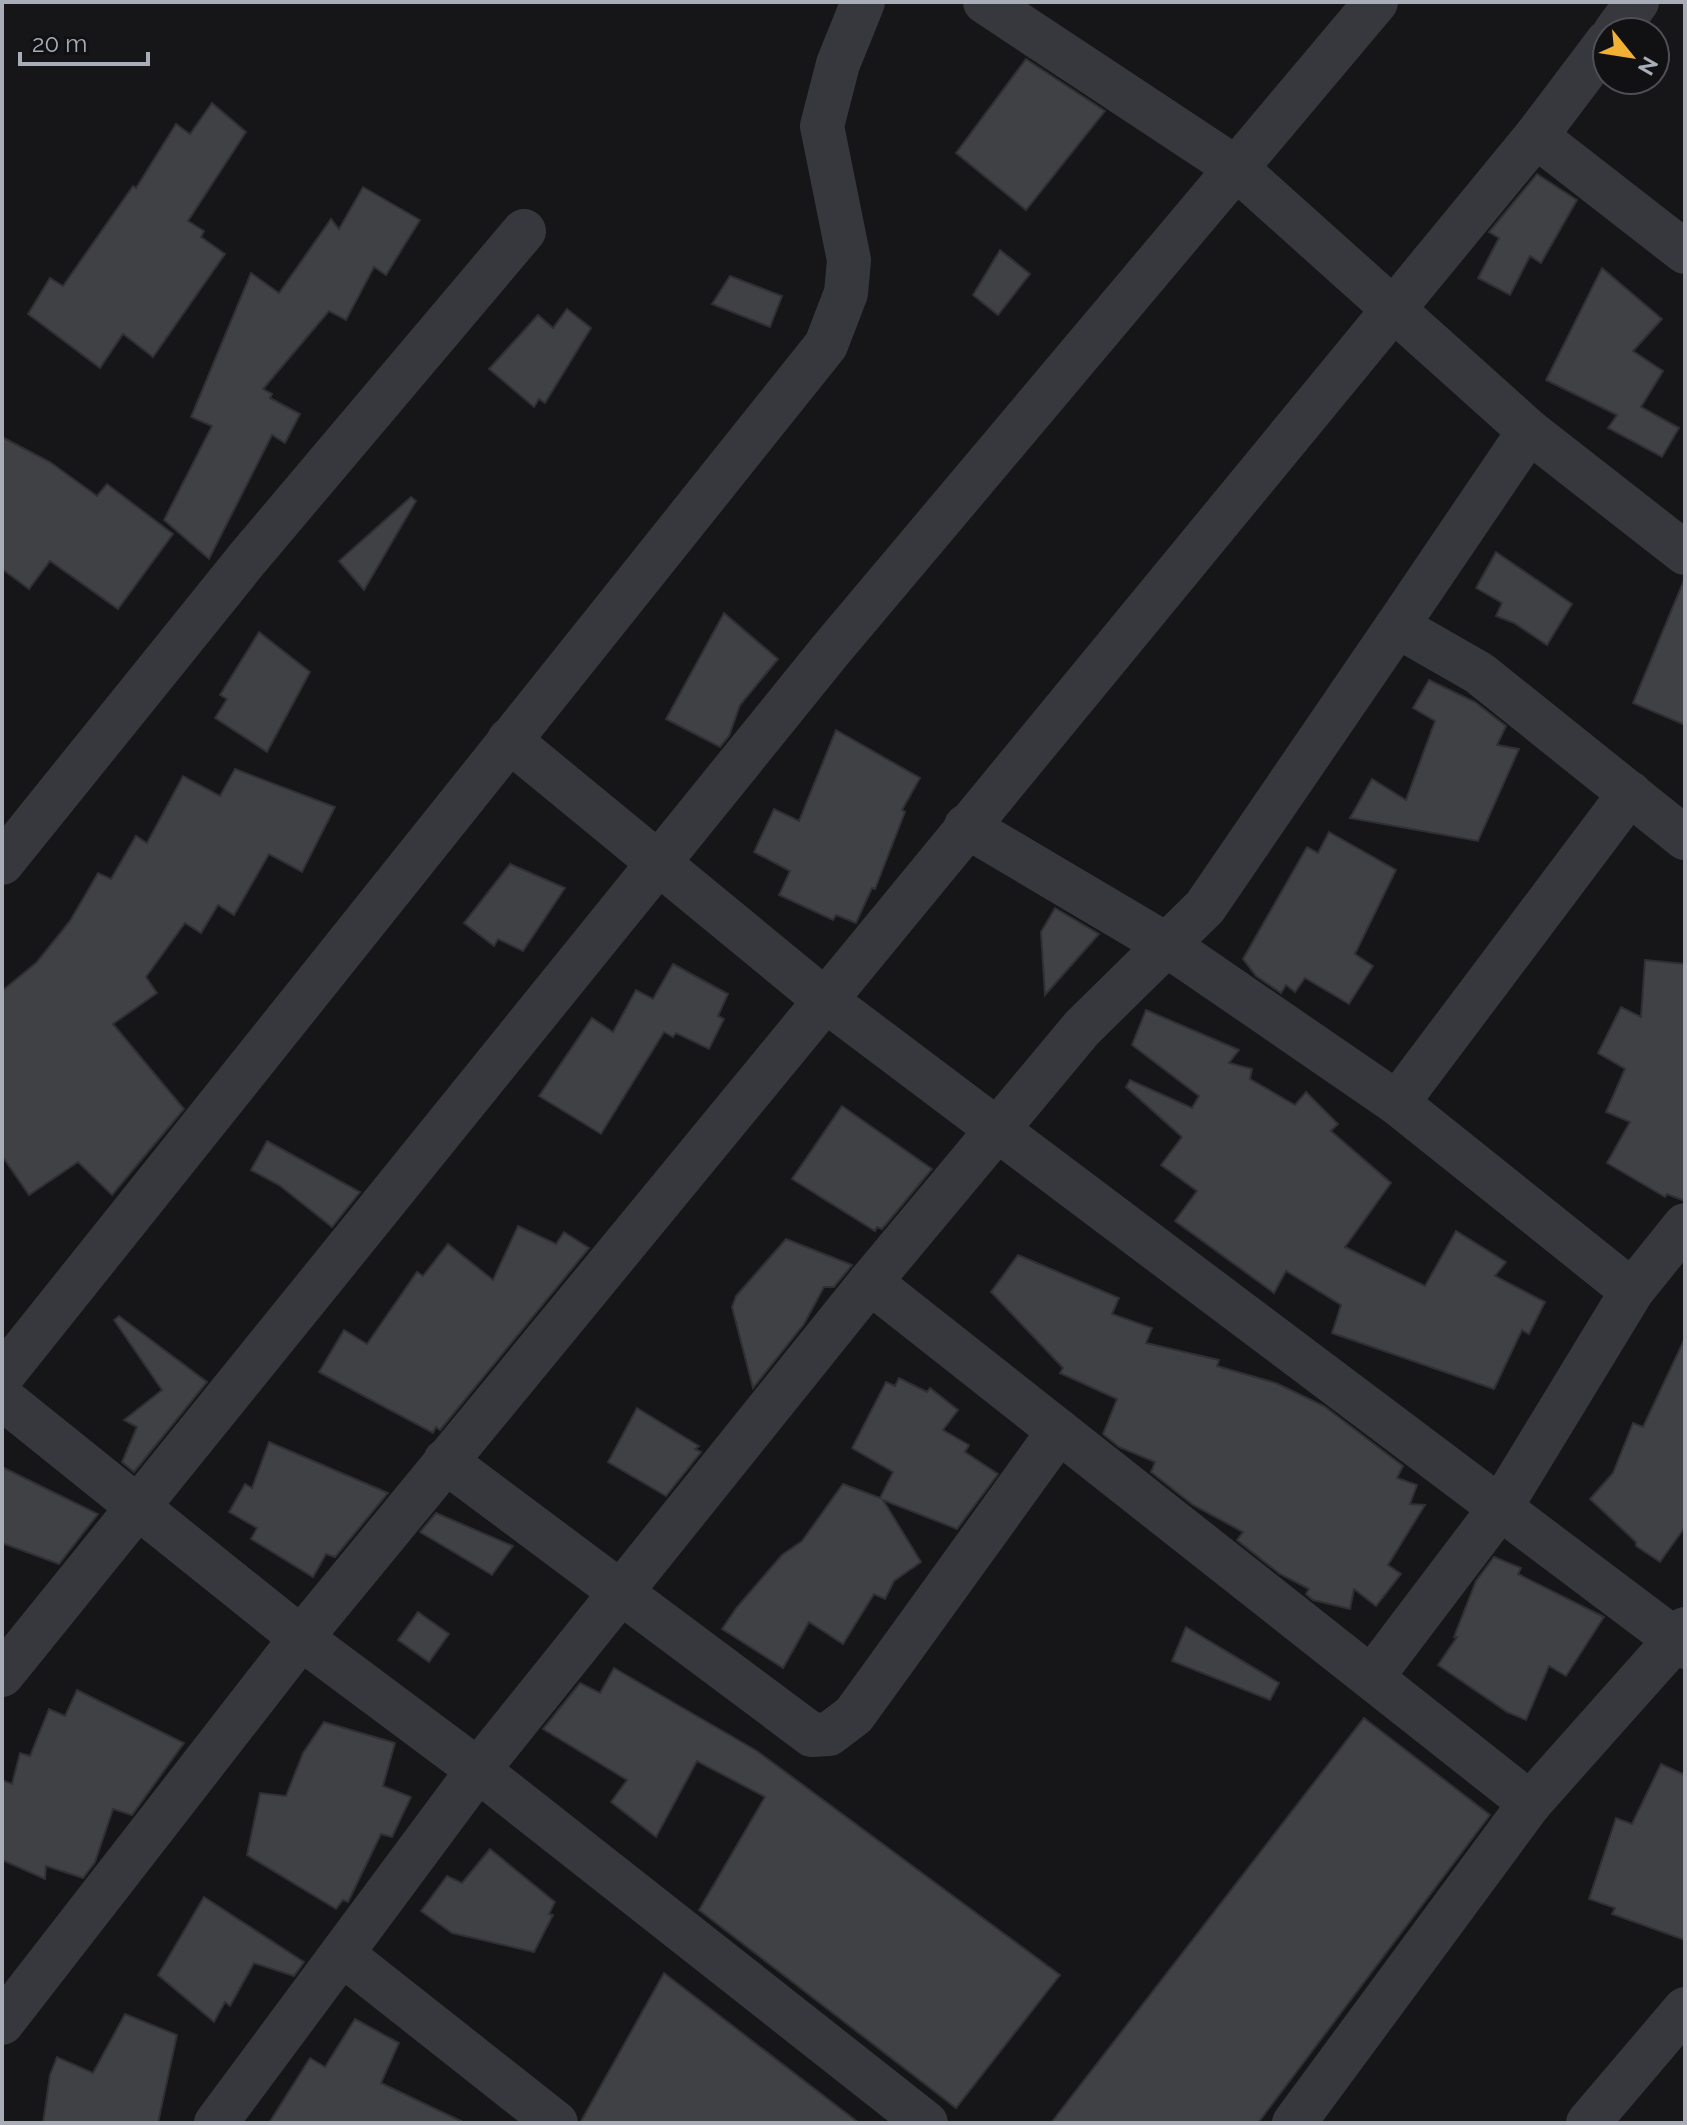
<svg xmlns="http://www.w3.org/2000/svg" width="1687" height="2125" font-family="Raleway,sans-serif">
	<rect width="100%" height="100%" fill="#161618"/>
	<g fill="#404145" stroke="#303034" stroke-width="2">
		<path d="M1026 59 1105 111 1026 210 956 153Z"/>
		<path d="M212 103 246 132 188 221 204 231 201 237 225 254 153 357 123 334 100 368 28 314 50 278 63 286 133 186 136 188 176 124 190 134Z"/>
		<path d="M1537 174 1577 200 1541 263 1530 256 1510 295 1478 278 1499 238 1489 232Z"/>
		<path d="M363 187 420 220 386 275 374 267 346 320 329 311 263 389 272 394 270 398 300 414 285 443 272 435 209 559 164 520 212 426 191 417 251 273 279 293 331 219 339 229Z"/>
		<path d="M1000 250 1030 274 998 315 973 295Z"/>
		<path d="M1602 268 1662 319 1633 351 1663 371 1641 407 1679 428 1662 457 1608 428 1617 415 1546 380Z"/>
		<path d="M730 276 782 296 770 327 712 304Z"/>
		<path d="M567 309 591 328 545 403 539 399 534 407 489 369 538 315 553 328Z"/>
		<path d="M2 437 50 462 97 496 107 484 173 534 118 609 50 561 29 589 2 569Z"/>
		<path d="M411 497 416 501 364 590 339 561Z"/>
		<path d="M1496 552 1572 604 1547 645 1514 623 1496 616 1502 603 1476 588Z"/>
		<path d="M1684 580 1685 581V725L1633 703Z"/>
		<path d="M724 613 778 659 740 705 729 736 720 747 666 719Z"/>
		<path d="M259 632 310 672 267 752 215 718 227 699 220 695Z"/>
		<path d="M1429 680 1475 702 1506 726 1497 745 1519 749 1478 841 1350 818 1372 779 1406 800 1435 721 1413 708Z"/>
		<path d="M836 730 920 778 902 810 905 812 875 889 872 888 856 923 836 915 833 920 779 895 790 871 754 852 774 809 799 821Z"/>
		<path d="M235 769 335 807 302 872 269 854 234 915 218 905 201 933 185 923 146 977 157 993 113 1024 184 1109 112 1195 78 1162 29 1195 2 1156V991L37 962 70 921 98 873 111 879 136 836 147 843 183 776 220 796Z"/>
		<path d="M1329 832 1396 870 1355 954 1373 966 1349 1004 1305 978 1295 992 1286 985 1281 993 1256 976 1243 959 1307 847 1318 853Z"/>
		<path d="M510 864 565 888 523 951 498 939 494 946 464 923Z"/>
		<path d="M1055 908 1099 934 1045 995 1041 932Z"/>
		<path d="M1645 960 1685 964V1201L1667 1194 1665 1197 1607 1163 1630 1122 1606 1112 1625 1069 1598 1053 1621 1007 1641 1017Z"/>
		<path d="M673 964 728 994 718 1016 724 1019 709 1049 676 1033 673 1037 664 1032 601 1134 539 1096 592 1018 613 1032 636 990 653 999Z"/>
		<path d="M1146 1010 1239 1050 1229 1063 1252 1069 1250 1079 1295 1105 1306 1092 1338 1124 1331 1131 1391 1183 1345 1247 1425 1286 1456 1231 1506 1262 1495 1276 1545 1302 1529 1334 1522 1330 1494 1389 1332 1333 1341 1305 1286 1271 1274 1293 1175 1221 1197 1191 1161 1165 1182 1137 1126 1087 1130 1080 1192 1108 1199 1096 1132 1045Z"/>
		<path d="M842 1106 932 1169 882 1229 877 1227 875 1231 792 1179Z"/>
		<path d="M267 1141 360 1192 332 1227 279 1185 251 1170Z"/>
		<path d="M518 1226 556 1244 564 1232 589 1248 440 1430 436 1427 433 1433 319 1372 344 1330 367 1344 417 1272 423 1276 448 1244 493 1280Z"/>
		<path d="M786 1239 852 1265 834 1287H824L804 1324 753 1388 732 1307 736 1296Z"/>
		<path d="M1018 1255 1119 1298 1112 1314 1152 1328 1146 1343 1219 1360 1217 1366 1276 1383 1324 1406 1403 1466 1397 1478 1417 1485 1410 1504 1425 1505 1388 1565 1401 1574 1376 1606 1354 1589 1350 1609 1313 1600 1306 1594 1309 1589 1280 1574 1237 1540 1243 1532 1193 1505 1151 1472 1155 1462 1119 1447 1103 1434 1117 1399 1060 1373 1063 1368 991 1292Z"/>
		<path d="M119 1316 207 1382 134 1472 122 1462 137 1427 124 1420 162 1390 114 1320Z"/>
		<path d="M1685 1338V1527L1660 1562 1636 1546V1542L1590 1499 1613 1473 1633 1423 1643 1427Z"/>
		<path d="M899 1378 927 1392 930 1388 958 1410 943 1430 969 1445 965 1452 998 1474 957 1529 883 1500 921 1562 894 1581 885 1599 874 1594 843 1644 809 1622 783 1668 722 1629 737 1607 782 1555 802 1541 843 1484 880 1498 893 1472 852 1448 886 1382 895 1386Z"/>
		<path d="M637 1408 699 1446 695 1449 701 1452 666 1496 608 1462Z"/>
		<path d="M269 1442 388 1493 335 1557 326 1554 313 1577 251 1539 257 1528 229 1512 245 1484 252 1488Z"/>
		<path d="M2 1467 98 1514 59 1564 2 1543Z"/>
		<path d="M436 1513 513 1546 492 1575 420 1532Z"/>
		<path d="M1494 1557 1521 1568 1518 1574 1604 1617 1566 1676 1549 1666 1526 1720 1507 1712 1438 1665 1457 1637H1454L1476 1581Z"/>
		<path d="M418 1612 449 1634 429 1662 398 1640Z"/>
		<path d="M1186 1627 1279 1683 1270 1700 1172 1661Z"/>
		<path d="M614 1668 757 1751 1060 1975 956 2108 699 1910 765 1797 697 1761 656 1837 611 1802 627 1780 543 1729 580 1683 600 1693Z"/>
		<path d="M77 1690 184 1743 132 1815 113 1809 95 1862 83 1878 46 1866 45 1879 2 1860V1780L12 1784 20 1753 30 1756 49 1709 65 1716Z"/>
		<path d="M1364 1718 1490 1815 1258 2123H1051Z"/>
		<path d="M324 1722 395 1743 383 1786 411 1797 392 1837 381 1834 348 1902 343 1900 336 1909 247 1855 260 1793 286 1796 303 1753Z"/>
		<path d="M1661 1764 1685 1775V1940L1612 1914 1615 1908 1589 1899 1616 1818 1632 1824Z"/>
		<path d="M490 1849 555 1902 549 1914 553 1915 534 1952 452 1933 421 1911 447 1876 462 1883Z"/>
		<path d="M204 1897 304 1962 294 1976 254 1963 230 2006 225 2002 214 2022 158 1975Z"/>
		<path d="M664 1973 859 2123H580Z"/>
		<path d="M125 2014 177 2035 158 2123H43L50 2075 57 2057 93 2073Z"/>
		<path d="M355 2019 399 2043 381 2083 465 2123H269L310 2058 325 2067Z"/>
	</g>
	<g fill="none" stroke-linecap="round" stroke-linejoin="round">
		<g stroke="#37383d" stroke-width="44">
			<path d="M985 2 1236 168 1529 431 1685 553"/>
			<path d="M1615 32 1637 2"/>
			<path d="M1536 136 1685 252"/>
			<path d="M1529 431 1397 626 1479 673 1685 838"/>
			<path d="M509 740 825 1000 1685 1647"/>
			<path d="M966 826 1167 945 1397 1103 1632 1291"/>
			<path d="M2 863 247 559 524 231"/>
			<path d="M1397 1103 1630 793"/>
			<path d="M870 1282 1530 1803"/>
			<path d="M2 1376 826 345 846 293 849 260 822 126 838 64 863 2"/>
			<path d="M2 1398 301 1638 478 1770 926 2123"/>
			<path d="M445 1461 812 1735 829 1734 854 1715 1059 1431"/>
			<path d="M2 1675 829 652 1376 2"/>
			<path d="M1372 1677 1500 1508 1632 1291 1685 1225"/>
			<path d="M342 1954 556 2123"/>
			<path d="M2 2023 301 1638 1536 136 1607 42"/>
			<path d="M216 2123 478 1770 870 1282 1082 1028 1205 907 1397 626"/>
			<path d="M1294 2123 1530 1803 1685 1629"/>
			<path d="M1588 2123 1685 2009"/>
		</g>
	</g>
	<rect width="1687" height="2125" fill="none" stroke="#a8adb8" stroke-width="8"/>
	<g transform="translate(1631 56) rotate(120)"><circle r="38" fill="#111113" stroke="#4d4f55" stroke-width="2"/>
	<path d="M0-6L14 30L0 20L-14 30Z" fill="#f2b134"/>
	<text y="-12" font-size="22" font-weight="bold" text-anchor="middle" fill="#a8adb8">N</text>
	</g>
	<path d="M20 52v12h128v-12" fill="none" stroke="#a8adb8" stroke-width="4"/>
	<text x="32" y="52" font-size="24" fill="#a8adb8" stroke="#111113" stroke-width="6" paint-order="stroke">20 m</text>
</svg>
